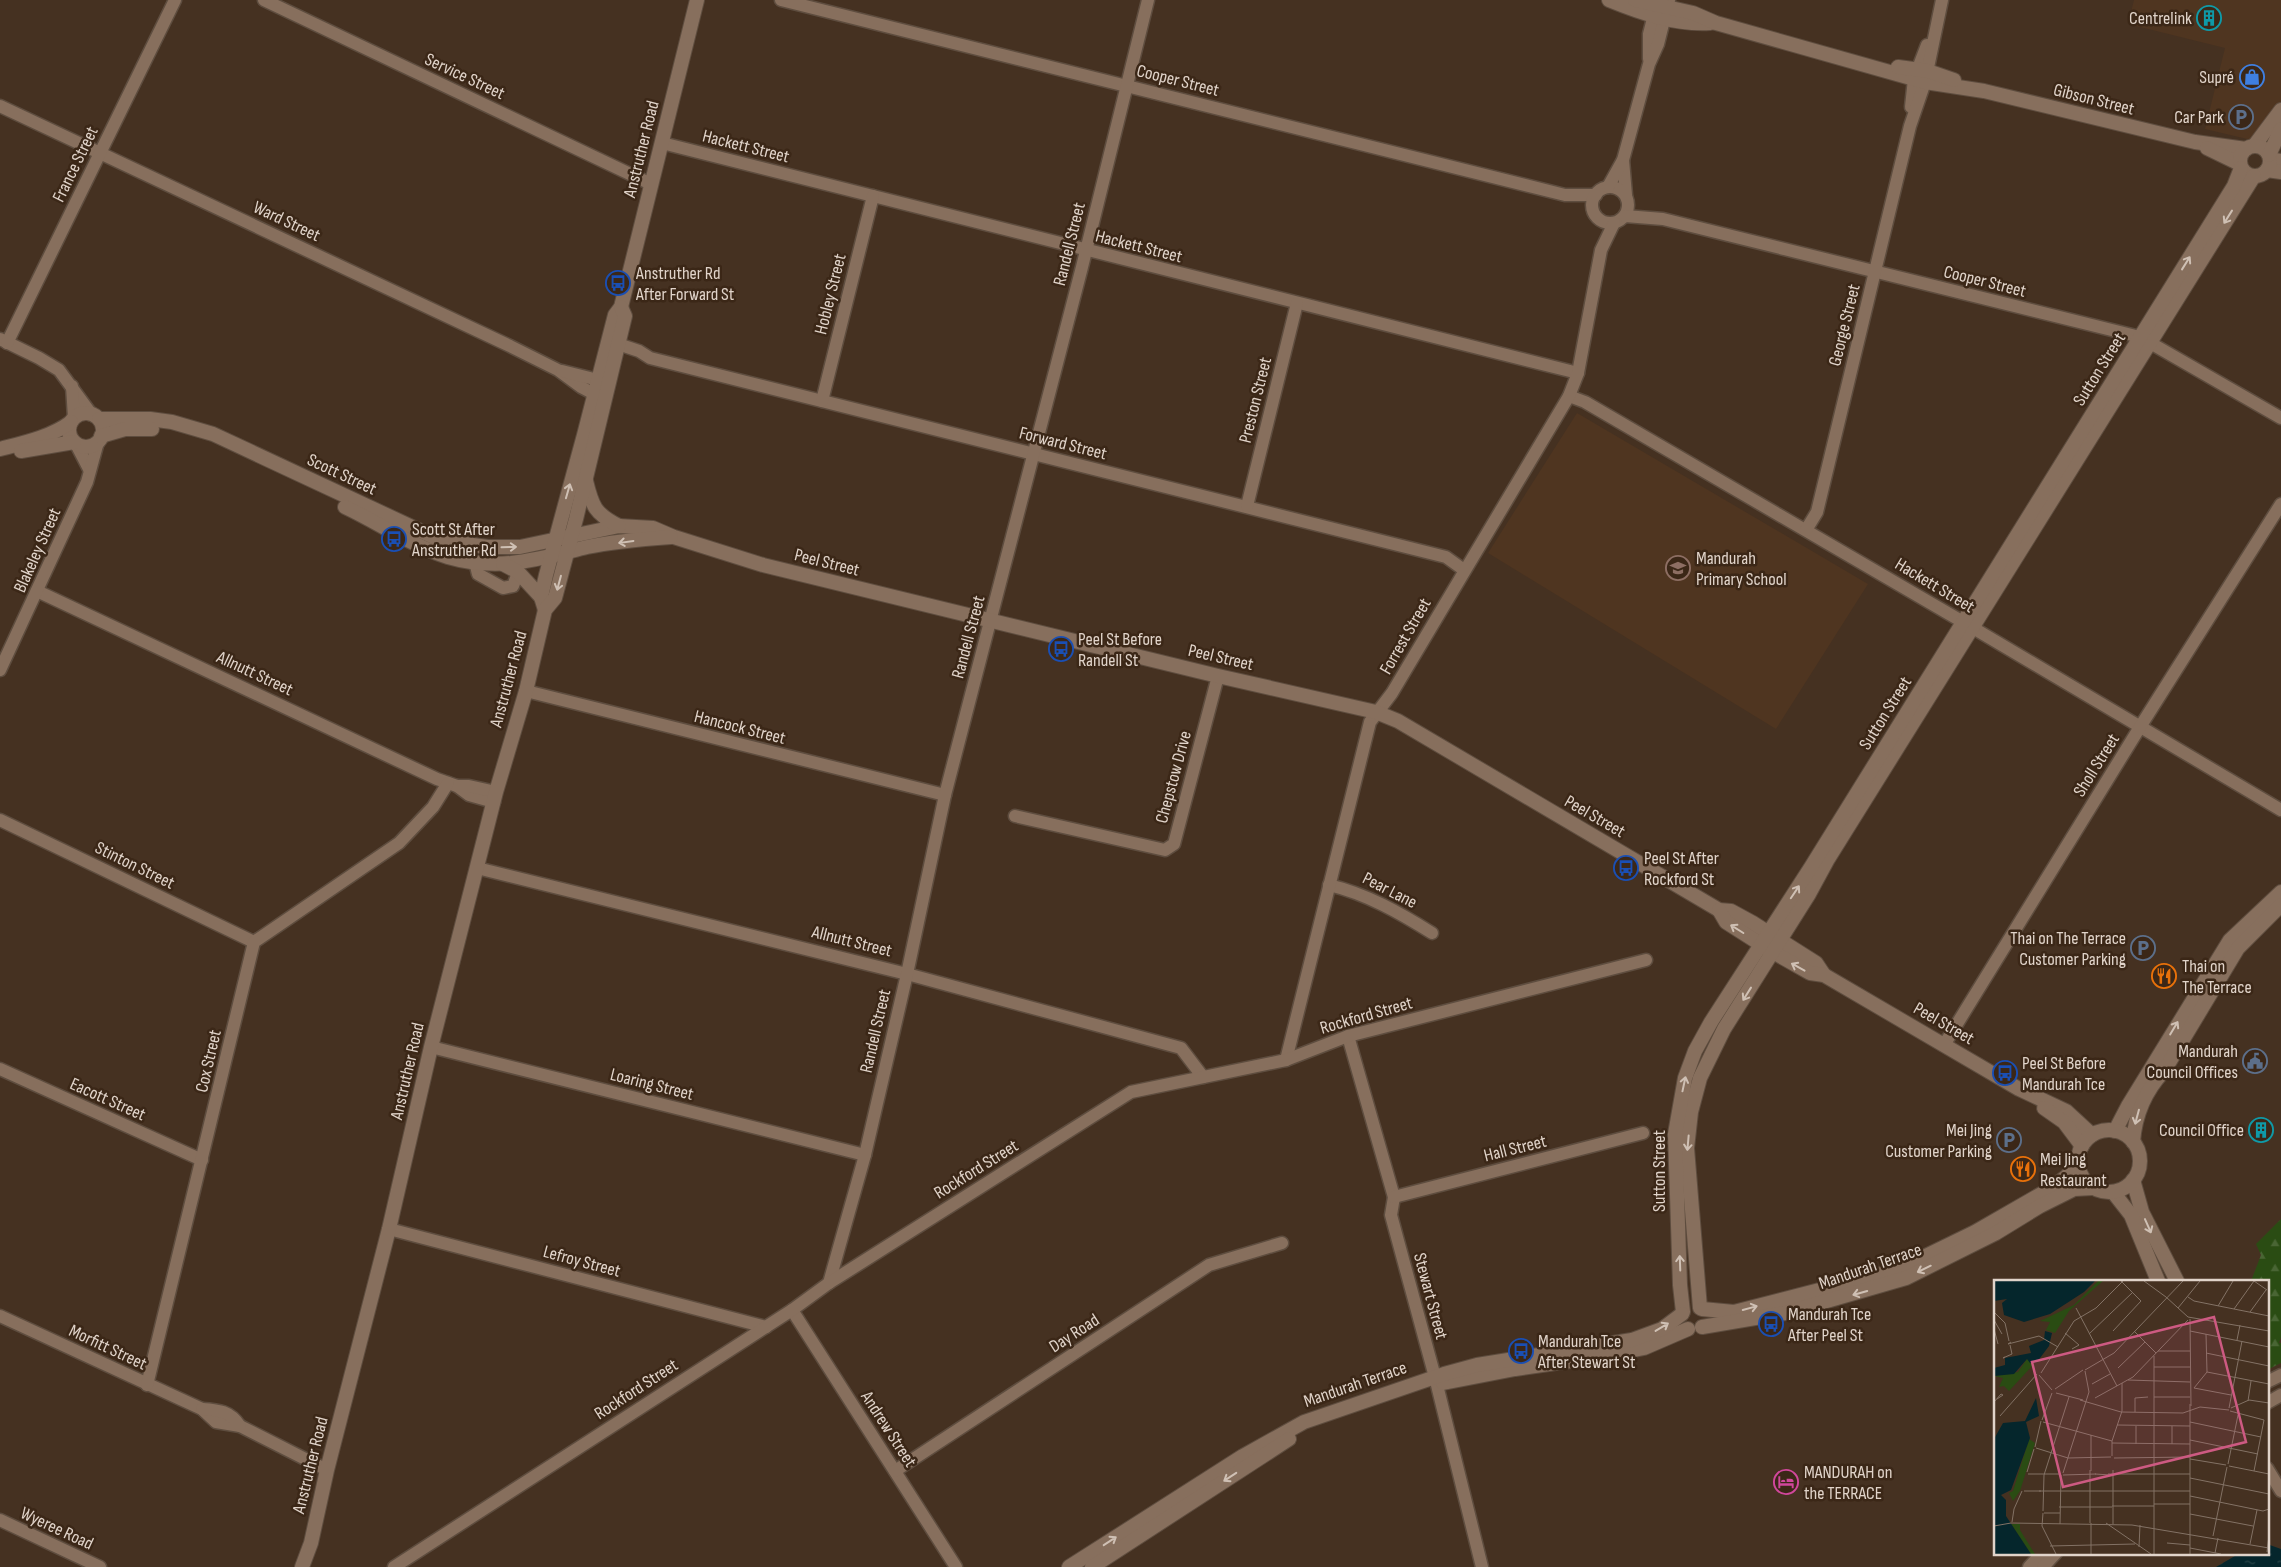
<svg xmlns="http://www.w3.org/2000/svg" width="2281" height="1567" font-family="'Sofia Sans Condensed',sans-serif">
	<defs>
		<pattern id="forest-firs" width="22" height="20" patternUnits="userSpaceOnUse" patternTransform="scale(1.25)"><rect width="22" height="20" fill="#2a4c13"/><path d="M5 1l3.5 6h-7zM16 11l3.5 6h-7z" fill="#496534"/></pattern>
		<pattern id="water-ripples" width="26" height="14" patternUnits="userSpaceOnUse" patternTransform="scale(1.25)"><rect width="26" height="14" fill="#05262c"/><path d="M2 4q2-2 4 0t4 0M15 11q2-2 4 0t4 0" fill="none" stroke="#294549"/></pattern>
	</defs>
	<rect width="100%" height="100%" fill="#453121"/>
	<g fill="#4f3520">
		<path d="M2134 0H2281V147L2205 129 2225 48 2128 24Z"/>
		<path d="M1577 413 1868 584 1776 729 1488 553Z"/>
	</g>
	<path fill="url(#forest-firs)" d="M2281 1219V1337L2279 1343H2281V1363L2267 1370V1281H2251L2261 1255 2256 1244Z"/>
	<path fill="url(#water-ripples)" d="M2267 1544 2281 1549V1567H2216L2240 1553H2267Z"/>
	<g fill="none" stroke-linecap="round" stroke-linejoin="round">
		<defs>
			<g id="minor">
				<path d="M264 0 651 184"/>
				<path d="M781 0 1565 195H1596"/>
				<path d="M1649 59V34L1656 7"/>
				<path d="M0 106 510 346 558 370 581 387 602 398"/>
				<path d="M1911 107 1914 79 1927 45"/>
				<path d="M662 143 1578 373"/>
				<path d="M1623 160 1626 195"/>
				<circle cx="1610" cy="205" r="18"/>
				<path d="M1608 187 1623 160 1649 64 1658 44 1669 0"/>
				<path d="M1625 216 1663 219 2140 337 2281 418"/>
				<path d="M0 339 39 358 59 370 92 415"/>
				<path d="M609 341 639 351 650 358 1446 557 1464 570"/>
				<path d="M7 343 175 0"/>
				<path d="M562 371 606 382"/>
				<path d="M72 386 74 418"/>
				<path d="M1569 396 1585 402 1963 622 2281 810"/>
				<path d="M822 401 873 196"/>
				<path d="M76 444 89 469"/>
				<path d="M1247 506 1297 303"/>
				<path d="M1806 530 1817 512 1910 126 1925 82 1942 0"/>
				<path d="M475 562 478 574 503 588 513 586 516 578"/>
				<path d="M37 591 437 779 457 786 469 795 494 802"/>
				<path d="M0 670 87 482 98 442"/>
				<path d="M526 691 945 795"/>
				<path d="M457 786H469L496 792"/>
				<path d="M1015 816 1165 850 1174 844 1218 676"/>
				<path d="M0 820 254 942"/>
				<path d="M477 868 907 974 1181 1048 1203 1077"/>
				<path d="M1329 885C1367 894 1400 913 1432 933"/>
				<path d="M1348 1036 1394 1197 1391 1215 1435 1377 1482 1567"/>
				<path d="M1944 1045 2140 727 2281 504"/>
				<path d="M431 1047 865 1155"/>
				<path d="M1286 1060 1370 722 1392 693 1569 396 1578 373 1601 250 1614 223"/>
				<path d="M0 1069 202 1160"/>
				<path d="M1394 1197 1643 1133"/>
				<path d="M389 1229 766 1327"/>
				<path d="M829 1283 865 1155 907 974 945 795 1082 267 1148 0"/>
				<path d="M792 1310 956 1567"/>
				<path d="M0 1316 202 1409 216 1422 240 1426 327 1470"/>
				<path d="M2267 1382 2281 1375"/>
				<path d="M147 1385 254 942 399 843 433 807 448 783"/>
				<path d="M2267 1403 2281 1395"/>
				<path d="M202 1409C219 1410 230 1411 240 1426"/>
				<path d="M2267 1468 2281 1491"/>
				<path d="M895 1471 1209 1265 1282 1243"/>
				<path d="M0 1520 100 1567"/>
				<path d="M394 1567 792 1310 829 1283 1131 1092 1286 1060 1348 1036 1646 960"/>
				<path d="M2029 1567 2042 1553"/>
				<path d="M2043 1567 2056 1553"/>
			</g>
			<g id="tertiary">
				<path d="M1609 0C1641 13 1675 25 1710 23"/>
				<path d="M1635 0 1693 13 1716 23 1925 82 1984 91 2195 142 2246 149"/>
				<path d="M1898 67 1928 71 1954 80"/>
				<path d="M2207 148 2240 164"/>
				<path d="M2270 159 2281 161"/>
				<path d="M2267 170 2281 172"/>
				<path d="M2115 1131 2128 1106 2230 940 2281 892"/>
				<path d="M2133 1142C2135 1115 2145 1091 2164 1071L2238 948 2281 905"/>
				<path d="M2133 1180 2142 1212 2177 1281"/>
				<path d="M2113 1192 2131 1215 2158 1281"/>
			</g>
			<g id="secondary">
				<path d="M2254 146 2281 110"/>
				<circle cx="2255" cy="161" r="15"/>
				<path d="M2269 155 2281 129"/>
				<circle cx="86" cy="430" r="17"/>
				<path d="M99 419H150L172 422 213 434 442 541 488 547H520L619 526 653 528 674 537 763 565 1218 676 1376 712 1398 721 1719 910 1731 911 1753 923 1816 963 1824 975"/>
				<path d="M101 436 125 429H152"/>
				<path d="M0 449C23 443 51 437 71 422"/>
				<path d="M21 451 74 442"/>
				<path d="M586 481C592 506 595 514 619 526"/>
				<path d="M345 507C379 523 412 546 448 557 500 572 538 559 587 547 615 541 643 539 671 537"/>
				<path d="M503 564 518 572 541 597"/>
				<path d="M545 610 541 597 546 575 584 435 615 315 621 307 697 0"/>
				<path d="M1719 910 1726 922 1773 952 1810 973 1824 975 2019 1089 2066 1111 2092 1135"/>
				<path d="M2044 1108 2064 1122 2082 1146"/>
				<circle cx="2109" cy="1161" r="31"/>
				<path d="M1700 1308 1687 1148 1691 1112 1700 1078 1724 1029 1809 894 1828 859 2254 176"/>
				<path d="M1702 1309 1734 1312 1897 1270 1975 1232 2050 1189 2067 1176 2078 1162"/>
				<path d="M1683 1312 1680 1285 1675 1134 1685 1078 1695 1051 1711 1022 1811 867 2234 186 2241 168"/>
				<path d="M1702 1327 1785 1313 1906 1278 1996 1233 2040 1206 2074 1189 2093 1188"/>
				<path d="M1443 1383 1515 1369 1604 1356 1644 1348 1688 1329"/>
				<path d="M302 1567 311 1543 327 1470 389 1229 431 1047 496 792 526 691 545 610 555 598 576 519 625 316 621 307"/>
				<path d="M1069 1567 1243 1456 1304 1422 1444 1374 1477 1365 1632 1340 1662 1329 1682 1314"/>
				<path d="M1092 1567 1289 1439"/>
			</g>
		</defs>
		<use href="#minor" stroke="#5e4d3f" stroke-width="15"/>
		<use href="#tertiary" stroke="#5e4d3f" stroke-width="16"/>
		<use href="#secondary" stroke="#5e4d3f" stroke-width="16"/>
		<use href="#minor" stroke="#876f5d" stroke-width="12"/>
		<use href="#tertiary" stroke="#876f5d" stroke-width="14"/>
		<use href="#secondary" stroke="#876f5d" stroke-width="14"/>
	</g>
	<defs><path id="oneway-shaft" d="M-6 0H5M1.5-3L5.5 0L1.5 3" fill="none" stroke-width="1.6" stroke-linecap="round" stroke-linejoin="round" transform="scale(1.25)"/></defs>
	<g stroke="#cfc0b4">
		<use href="#oneway-shaft" transform="translate(2228 217) rotate(122)"/>
		<use href="#oneway-shaft" transform="translate(2186 263) rotate(-58)"/>
		<use href="#oneway-shaft" transform="translate(568 491) rotate(-74)"/>
		<use href="#oneway-shaft" transform="translate(626 542) rotate(172)"/>
		<use href="#oneway-shaft" transform="translate(509 547) rotate(-1)"/>
		<use href="#oneway-shaft" transform="translate(559 583) rotate(105)"/>
		<use href="#oneway-shaft" transform="translate(1795 892) rotate(-56)"/>
		<use href="#oneway-shaft" transform="translate(1737 929) rotate(-148)"/>
		<use href="#oneway-shaft" transform="translate(1798 967) rotate(-151)"/>
		<use href="#oneway-shaft" transform="translate(1747 994) rotate(122)"/>
		<use href="#oneway-shaft" transform="translate(2174 1028) rotate(-59)"/>
		<use href="#oneway-shaft" transform="translate(1684 1084) rotate(-78)"/>
		<use href="#oneway-shaft" transform="translate(2137 1117) rotate(105)"/>
		<use href="#oneway-shaft" transform="translate(1688 1143) rotate(95)"/>
		<use href="#oneway-shaft" transform="translate(2148 1226) rotate(66)"/>
		<use href="#oneway-shaft" transform="translate(1680 1263) rotate(-92)"/>
		<use href="#oneway-shaft" transform="translate(1924 1269) rotate(154)"/>
		<use href="#oneway-shaft" transform="translate(1860 1293) rotate(164)"/>
		<use href="#oneway-shaft" transform="translate(1750 1308) rotate(-15)"/>
		<use href="#oneway-shaft" transform="translate(1662 1327) rotate(-31)"/>
		<use href="#oneway-shaft" transform="translate(1230 1477) rotate(147)"/>
		<use href="#oneway-shaft" transform="translate(1110 1541) rotate(-33)"/>
	</g>
	<defs>
		<symbol id="building-ring" viewBox="-11 -11 22 22"><circle r="9.5" fill="#3b2717" stroke="#0f9aa8" stroke-width="1.5"/><path d="M-4-6H4V6H1V3H-1V6H-4ZM-2.5-4.3h1.7v1.8h-1.7ZM.8-4.3h1.7v1.8H.8ZM-2.5-1h1.7V.8h-1.7ZM.8-1h1.7V.8H.8Z" fill="#0f9aa8"/></symbol>
		<symbol id="shop-ring" viewBox="-11 -11 22 22"><circle r="9.5" fill="#3b2717" stroke="#3f7fe0" stroke-width="1.5"/><path d="M-5-2.5h2.3a2.7 3.5 0 0 1 5.4 0H5L5.5 6h-11ZM-1.5-2.5h3a1.5 2.3 0 0 0-3 0Z" fill="#3f7fe0"/></symbol>
		<symbol id="parking-ring" viewBox="-11 -11 22 22"><circle r="9.5" fill="#3b2717" stroke="#5c6f8a" stroke-width="1.5"/><path d="M-3.5-5.5H1a3.5 3.5 0 0 1 0 7H-1V5.5H-3.5ZM-1-3.4V-.6H.8a1.4 1.4 0 0 0 0-2.8Z" fill="#5c6f8a"/></symbol>
		<symbol id="bus-ring" viewBox="-11 -11 22 22"><circle r="9.5" fill="#3b2717" stroke="#1a4fb4" stroke-width="1.5"/><path d="M-5-6H5V4H4V6H2V4H-2V6H-4V4H-5ZM-3.5-4V0h7V-4ZM-3.5 1.2v1.5H-2V1.2ZM2 1.2v1.5H3.5V1.2Z" fill="#1a4fb4"/></symbol>
		<symbol id="school-ring" viewBox="-11 -11 22 22"><circle r="9.5" fill="#3b2717" stroke="#8d6e63" stroke-width="1.5"/><path d="M0-5L7-2L0 1L-7-2ZM-4 1L0 2.5L4 1V4Q0 6-4 4Z" fill="#8d6e63"/></symbol>
		<symbol id="restaurant-ring" viewBox="-11 -11 22 22"><circle r="9.5" fill="#3b2717" stroke="#e8710a" stroke-width="1.5"/><path d="M-5-6h1v4h1v-4h1v4h1v-4h1v5L-1.5 .5V6h-2V.5L-5-1ZM5-6V6H3V1.5H1.5Q1.5-4 5-6Z" fill="#e8710a"/></symbol>
		<symbol id="civic-ring" viewBox="-11 -11 22 22"><circle r="9.5" fill="#3b2717" stroke="#5c6f8a" stroke-width="1.5"/><path d="M-.6-6.5H3V-4.5H.6V-3L4-1V1h2V6H-6V1h2V-1L-.6-3ZM-1.2 2.5V6h2.4V2.5Z" fill="#5c6f8a"/></symbol>
		<symbol id="hotel-ring" viewBox="-11 -11 22 22"><circle r="9.5" fill="#3b2717" stroke="#d1479c" stroke-width="1.5"/><path d="M-6-4.5h1.5V1H6V5H4.5V3h-9V5H-6ZM-4 0a1.8 1.8 0 1 1 3.6 0ZM.5 0V-2.5h3Q6-2.5 6 0Z" fill="#d1479c"/></symbol>
	</defs>
	<g fill-rule="evenodd">
		<use href="#building-ring" x="2195" y="4" width="28" height="28"/>
		<use href="#shop-ring" x="2238" y="63" width="28" height="28"/>
		<use href="#parking-ring" x="2227" y="103" width="28" height="28"/>
		<use href="#bus-ring" x="604" y="269" width="28" height="28"/>
		<use href="#bus-ring" x="380" y="525" width="28" height="28"/>
		<use href="#school-ring" x="1664" y="554" width="28" height="28"/>
		<use href="#bus-ring" x="1047" y="635" width="28" height="28"/>
		<use href="#bus-ring" x="1612" y="854" width="28" height="28"/>
		<use href="#parking-ring" x="2129" y="934" width="28" height="28"/>
		<use href="#restaurant-ring" x="2150" y="962" width="28" height="28"/>
		<use href="#civic-ring" x="2241" y="1047" width="28" height="28"/>
		<use href="#bus-ring" x="1991" y="1059" width="28" height="28"/>
		<use href="#building-ring" x="2247" y="1116" width="28" height="28"/>
		<use href="#parking-ring" x="1995" y="1126" width="28" height="28"/>
		<use href="#restaurant-ring" x="2009" y="1155" width="28" height="28"/>
		<use href="#bus-ring" x="1757" y="1310" width="28" height="28"/>
		<use href="#bus-ring" x="1507" y="1337" width="28" height="28"/>
		<use href="#hotel-ring" x="1772" y="1468" width="28" height="28"/>
	</g>
	<g text-anchor="middle" stroke-width="5" stroke-linejoin="round" paint-order="stroke">
		<g font-size="18" fill="#e1d4ca" stroke="#3b2717" text-anchor="start">
			<text x="2192" y="24" text-anchor="end">Centrelink</text>
			<text x="2234" y="83" text-anchor="end">Supré</text>
			<text x="2224" y="123" text-anchor="end">Car Park</text>
			<text x="636" y="279">Anstruther Rd<tspan x="636" dy="21">After Forward St</tspan></text>
			<text x="412" y="535">Scott St After<tspan x="412" dy="21">Anstruther Rd</tspan></text>
			<text x="1696" y="564">Mandurah<tspan x="1696" dy="21">Primary School</tspan></text>
			<text x="1078" y="645">Peel St Before<tspan x="1078" dy="21">Randell St</tspan></text>
			<text x="1644" y="864">Peel St After<tspan x="1644" dy="21">Rockford St</tspan></text>
			<text x="2126" y="944" text-anchor="end">Thai on The Terrace<tspan x="2126" dy="21">Customer Parking</tspan></text>
			<text x="2182" y="972">Thai on<tspan x="2182" dy="21">The Terrace</tspan></text>
			<text x="2238" y="1057" text-anchor="end">Mandurah<tspan x="2238" dy="21">Council Offices</tspan></text>
			<text x="2022" y="1069">Peel St Before<tspan x="2022" dy="21">Mandurah Tce</tspan></text>
			<text x="1992" y="1136" text-anchor="end">Mei Jing<tspan x="1992" dy="21">Customer Parking</tspan></text>
			<text x="2244" y="1136" text-anchor="end">Council Office</text>
			<text x="2040" y="1165">Mei Jing<tspan x="2040" dy="21">Restaurant</tspan></text>
			<text x="1788" y="1320">Mandurah Tce<tspan x="1788" dy="21">After Peel St</tspan></text>
			<text x="1538" y="1347">Mandurah Tce<tspan x="1538" dy="21">After Stewart St</tspan></text>
			<text x="1804" y="1478">MANDURAH on<tspan x="1804" dy="21">the TERRACE</tspan></text>
		</g>
		<g font-size="18" fill="#e1d4ca" stroke="#3b2717">
			<text transform="translate(465 76) rotate(25)" y="6">Service Street</text>
			<text transform="translate(1178 80) rotate(14)" y="6">Cooper Street</text>
			<text transform="translate(2094 99) rotate(14)" y="6">Gibson Street</text>
			<text transform="translate(746 146) rotate(14)" y="6">Hackett Street</text>
			<text transform="translate(641 149) rotate(-76)" y="6">Anstruther Road</text>
			<text transform="translate(75 164) rotate(-64)" y="6">France Street</text>
			<text transform="translate(287 221) rotate(25)" y="6">Ward Street</text>
			<text transform="translate(1069 244) rotate(-76)" y="6">Randell Street</text>
			<text transform="translate(1139 246) rotate(14)" y="6">Hackett Street</text>
			<text transform="translate(1985 281) rotate(14)" y="6">Cooper Street</text>
			<text transform="translate(830 294) rotate(-76)" y="6">Hobley Street</text>
			<text transform="translate(1844 325) rotate(-76)" y="6">George Street</text>
			<text transform="translate(2099 369) rotate(-58)" y="6">Sutton Street</text>
			<text transform="translate(1255 400) rotate(-76)" y="6">Preston Street</text>
			<text transform="translate(1063 443) rotate(14)" y="6">Forward Street</text>
			<text transform="translate(342 474) rotate(25)" y="6">Scott Street</text>
			<text transform="translate(37 550) rotate(-66)" y="6">Blakeley Street</text>
			<text transform="translate(827 562) rotate(14)" y="6">Peel Street</text>
			<text transform="translate(1935 585) rotate(31)" y="6">Hackett Street</text>
			<text transform="translate(1405 636) rotate(-60)" y="6">Forrest Street</text>
			<text transform="translate(968 637) rotate(-75)" y="6">Randell Street</text>
			<text transform="translate(1221 657) rotate(13)" y="6">Peel Street</text>
			<text transform="translate(255 673) rotate(25)" y="6">Allnutt Street</text>
			<text transform="translate(508 679) rotate(-75)" y="6">Anstruther Road</text>
			<text transform="translate(1885 713) rotate(-58)" y="6">Sutton Street</text>
			<text transform="translate(740 727) rotate(14)" y="6">Hancock Street</text>
			<text transform="translate(2096 765) rotate(-58)" y="6">Sholl Street</text>
			<text transform="translate(1173 777) rotate(-75)" y="6">Chepstow Drive</text>
			<text transform="translate(1595 816) rotate(30)" y="6">Peel Street</text>
			<text transform="translate(135 865) rotate(26)" y="6">Stinton Street</text>
			<text transform="translate(1390 890) rotate(27)" y="6">Pear Lane</text>
			<text transform="translate(852 941) rotate(14)" y="6">Allnutt Street</text>
			<text transform="translate(1366 1015) rotate(-16)" y="6">Rockford Street</text>
			<text transform="translate(1944 1023) rotate(30)" y="6">Peel Street</text>
			<text transform="translate(875 1031) rotate(-77)" y="6">Randell Street</text>
			<text transform="translate(208 1061) rotate(-77)" y="6">Cox Street</text>
			<text transform="translate(407 1071) rotate(-77)" y="6">Anstruther Road</text>
			<text transform="translate(652 1084) rotate(14)" y="6">Loaring Street</text>
			<text transform="translate(108 1099) rotate(24)" y="6">Eacott Street</text>
			<text transform="translate(1515 1148) rotate(-14)" y="6">Hall Street</text>
			<text transform="translate(976 1169) rotate(-32)" y="6">Rockford Street</text>
			<text transform="translate(1659 1171) rotate(-90)" y="6">Sutton Street</text>
			<text transform="translate(582 1261) rotate(15)" y="6">Lefroy Street</text>
			<text transform="translate(1870 1266) rotate(-19)" y="6">Mandurah Terrace</text>
			<text transform="translate(1431 1296) rotate(75)" y="6">Stewart Street</text>
			<text transform="translate(1074 1333) rotate(-33)" y="6">Day Road</text>
			<text transform="translate(108 1347) rotate(25)" y="6">Morfitt Street</text>
			<text transform="translate(1355 1384) rotate(-19)" y="6">Mandurah Terrace</text>
			<text transform="translate(636 1389) rotate(-33)" y="6">Rockford Street</text>
			<text transform="translate(889 1429) rotate(57)" y="6">Andrew Street</text>
			<text transform="translate(310 1465) rotate(-76)" y="6">Anstruther Road</text>
			<text transform="translate(57 1528) rotate(25)" y="6">Wyeree Road</text>
		</g>
	</g>
	<g transform="translate(1994 1280)">
		<rect width="275" height="275" fill="#453121"/>
		<path d="M104 1H109L75 31 61 53 52 50 56 42 46 41 80 25Z" fill="#2a4c13"/>
		<path d="M33 79 40 84 15 111 10 106 5 107 9 98 0 96 24 92ZM35 159 41 163 26 211 19 221 15 213 19 211ZM17 244H26V250L41 274H37Z" fill="#2a4c13"/>
		<path d="M0 1H101L90 12 56 34 30 42 10 35 8 23 13 19 0 21ZM51 51 58 53 55 66 43 82 36 83 33 79 20 94 0 96V88L11 85V78L37 73 35 66 50 60ZM42 118 45 136 32 142 36 158 17 210 7 215 12 220V236L37 274H0V159L9 143 31 141Z" fill="#05262c"/>
		<path fill="none" stroke="#837265" stroke-width="1" d="M150 1 172 17M260 1 273 10M172 17 194 37M194 17 200 21 275 36M224 26 239 1M82 28 123 106M184 28 206 1M240 29 260 1M0 32 11 43 15 61M256 32 272 10M194 37 275 51M196 39 197 126M0 40 8 54M0 49 4 64M119 51 147 21 127 1M140 51 162 73M196 51 275 67M71 53 85 65 78 69M95 54 138 13M243 60 246 45M17 62 14 64 45 56 64 67M164 71H196M212 73 275 86M11 77 9 78 18 74 16 65M160 87H196M124 88 151 62M91 90 120 73 189 1M213 92 275 104M47 93 80 41 102 28 129 1M45 95 58 110M134 100 196 102M98 104 116 94M200 108 213 92 212 54M200 108 237 115M61 109 89 90M62 113 89 120M160 117H196M101 118 139 97 194 40M86 120 127 132 189 133 206 127 235 130M254 121 257 101M0 122 7 114 9 115 3 119M196 124V252M235 128 248 61M237 128 255 120 275 123M236 131 270 140 260 191M141 132V118L154 117M6 136 43 94M48 140 58 113M49 142 118 161M196 142 267 157M123 145 196 146M142 146V164M178 146V164M196 160 264 174M118 163 196 164M41 167 47 141M42 168 74 178 117 177M118 176V161L128 131V103M120 178 196 177M196 179 232 185M234 184 244 135M235 186 275 194M97 191V155M33 192 40 169M69 193 95 112 91 91M34 194H67M101 194 117 195M114 194H196M69 195 102 194M196 198 275 214M30 211H47M45 211H196M196 216 269 231 275 229M160 224H196M118 226H160M65 227H118M49 231 50 195 75 117M49 233 48 246 62 274M50 233H66M196 234 259 246M18 242 20 229 28 211M96 243V190M112 243 157 274M66 244 67 195M119 244V190M0 246 17 243 138 245 275 268M196 252V274M219 256 233 187M173 263 196 265M256 264 263 230M56 266 141 264M145 267 146 245M196 268 227 274M273 272 275 255M221 273 224 258M97 274V243M160 274V76"/>
		<path fill="#cd5a82" fill-opacity="0.15" stroke="#cd5a82" stroke-width="2.5" d="M220 37 252 162 69 207 38 82Z"/>
		<rect width="275" height="275" fill="none" stroke="#e1d4ca" stroke-width="2.5"/>
	</g>
</svg>
